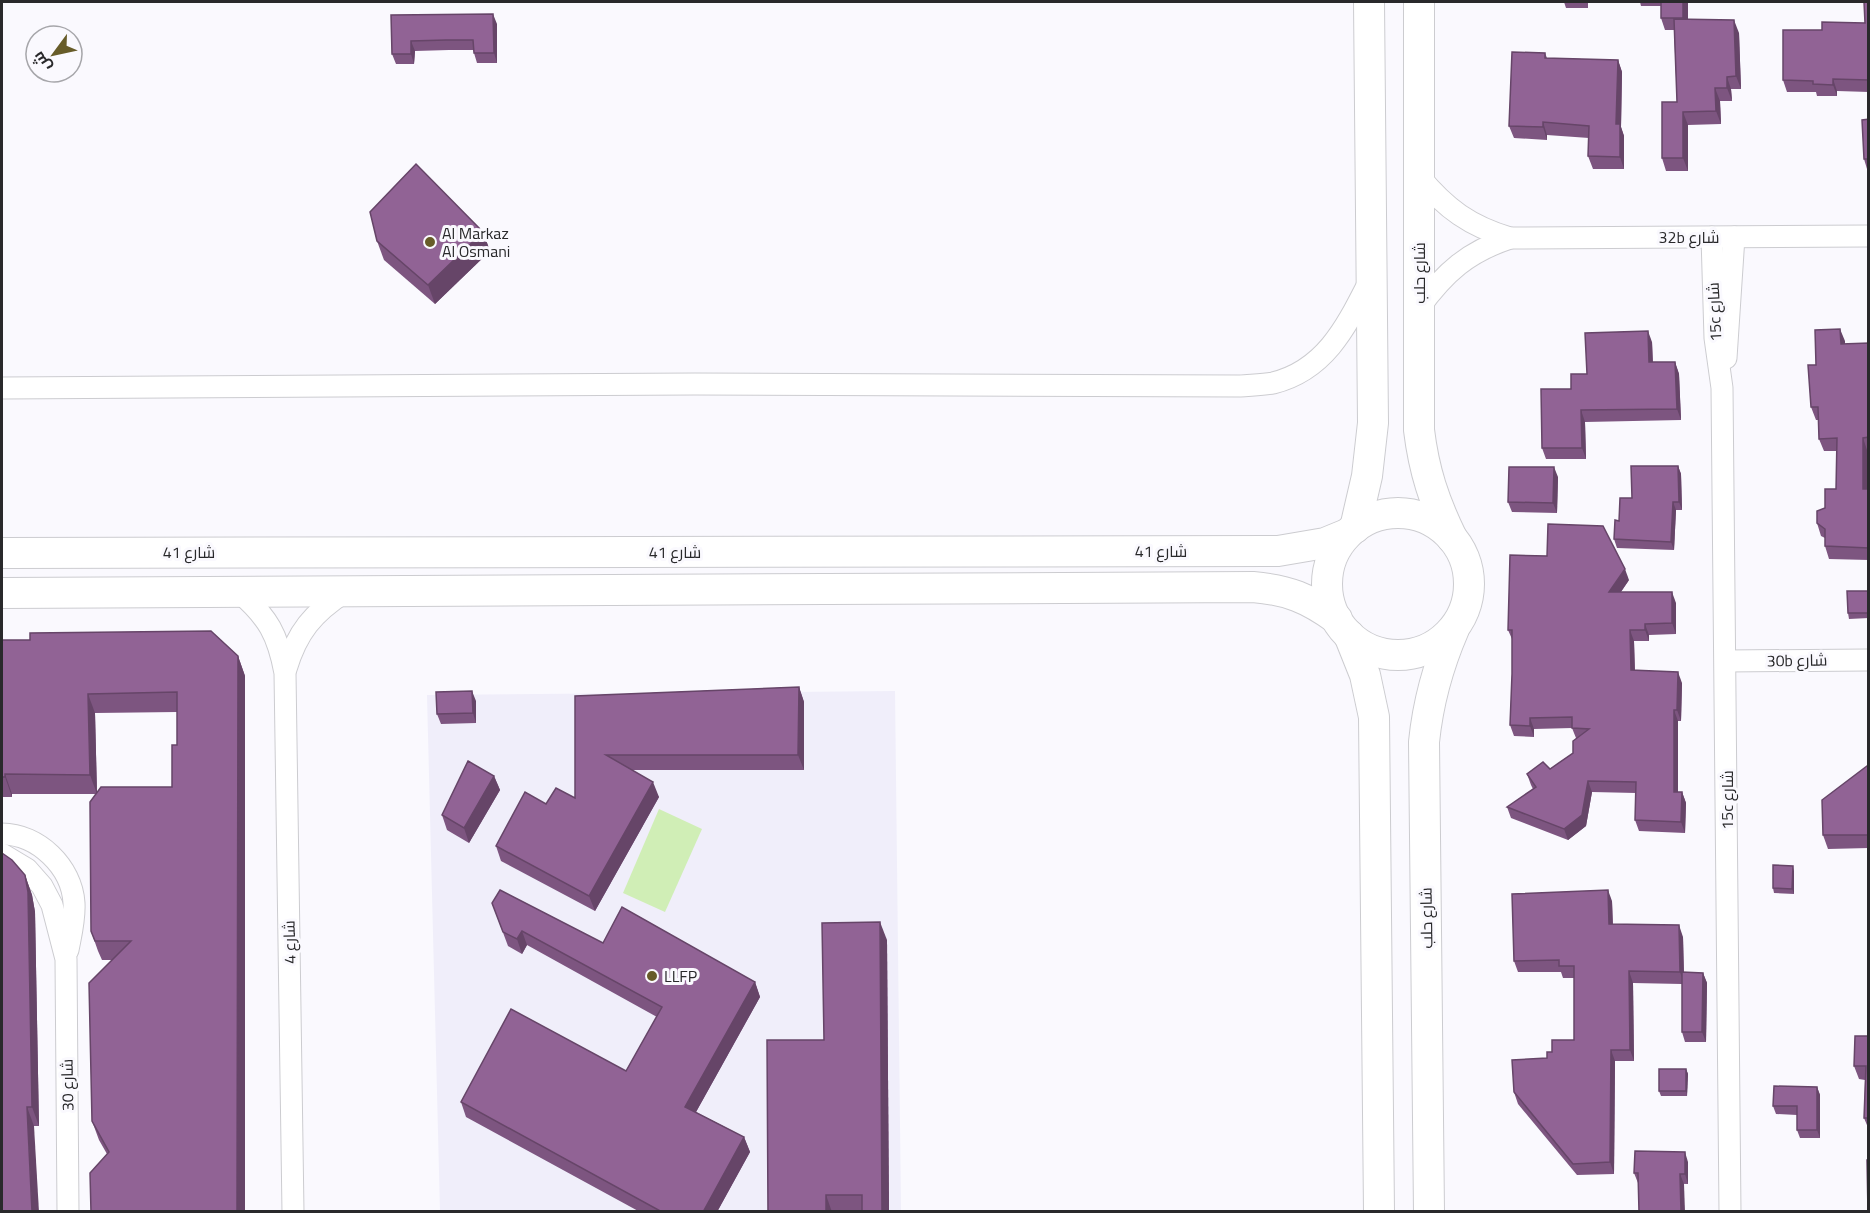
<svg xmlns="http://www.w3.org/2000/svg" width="1870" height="1213" font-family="'Titillium Web',Cairo,sans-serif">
	<rect width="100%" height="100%" fill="#faf9fe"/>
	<path fill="#f0eefa" d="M895 691 901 1211H440L427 695Z"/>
	<path fill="#d0eeb6" d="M659 809 702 829 665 912 623 893Z"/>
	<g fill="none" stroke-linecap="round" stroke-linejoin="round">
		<defs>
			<g id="street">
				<path d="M1419 176C1446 209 1470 226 1510 238L1868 236"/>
				<path d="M1712 237 1715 338 1722 388 1730 1212"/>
				<path d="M1419 308C1445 272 1468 252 1510 238"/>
				<path d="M1726 358 1734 237"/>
				<path d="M2 388 695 384 1240 386C1251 385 1263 385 1273 383 1326 370 1347 325 1369 282"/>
				<path d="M239 592C268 617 278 635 285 673L293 1212"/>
				<path d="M1726 661 1868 660"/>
				<path d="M286 669C297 632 313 613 345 592"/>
				<path d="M2 834C38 834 72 867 74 903 75 919 71 934 68 950"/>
				<path d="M2 854 27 869 42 886 52 905 66 959 68 1212"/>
			</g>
			<g id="secondary">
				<path d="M1419 2V430C1424 471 1434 501 1452 538"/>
				<circle cx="1398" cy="584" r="71"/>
				<path d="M1355 528 1367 476 1373 423 1369 2"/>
				<path d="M2 553 1278 551 1325 543 1347 534"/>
				<path d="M2 593 1253 587C1288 590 1308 598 1337 619"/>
				<path d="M1349 635 1365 675 1374 717 1379 1212"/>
				<path d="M1429 1212 1424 742C1428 702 1438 666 1454 629"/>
			</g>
		</defs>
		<use href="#street" stroke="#ccccd0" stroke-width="23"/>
		<use href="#secondary" stroke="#ccccd0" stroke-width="32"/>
		<use href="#street" stroke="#fff" stroke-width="21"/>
		<use href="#secondary" stroke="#fff" stroke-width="30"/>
	</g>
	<g fill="#7d5580" fill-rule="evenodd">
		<path d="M1564 2H1588V8H1566Z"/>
		<path d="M1640 2H1688V19L1739 33 1741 89H1731L1732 101H1720L1721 124 1688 125V171H1666L1662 158 1677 102 1674 30H1665L1661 18V6H1641Z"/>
		<path d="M1869 2V92L1837 91V96H1817L1816 92H1787L1783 80 1822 30 1865 23Z"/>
		<path d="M391 15 497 24V63H477L474 53V50H449L415 51 414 64H396L392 54Z"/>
		<path d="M1545 53 1547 58 1618 60 1622 72 1621 127 1624 136V169H1593L1588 156 1589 138 1547 135V140L1514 138 1509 126Z"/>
		<path d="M1869 119V169H1867L1864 159Z"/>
		<path d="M483 232 490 251 435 304 384 260 377 241Z"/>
		<path d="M1845 341V344L1869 343V450H1867L1869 560 1829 559 1825 546V538L1821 536 1817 523 1836 489V451H1824L1819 439V420H1816L1811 407 1816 365Z"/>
		<path d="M1652 342 1653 362H1675L1679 374 1681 420 1585 422 1586 459H1546L1542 448 1571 389 1587 374Z"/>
		<path d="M1678 466 1681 474 1682 510H1676L1674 550 1617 548 1614 539 1619 521 1632 498Z"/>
		<path d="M1558 477 1557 513 1512 512 1508 502Z"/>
		<path d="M1629 580 1621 592 1676 603V634L1649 635V641H1634L1635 670 1682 683 1681 721H1678V792H1682L1686 803 1685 833 1639 831 1635 820 1636 793 1592 792 1586 826 1568 840 1511 818 1507 807 1533 789 1531 785 1527 774 1550 769 1573 753 1576 738 1572 728 1534 729V737L1514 736 1510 725 1512 674V639L1508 630Z"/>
		<path d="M1869 591V618L1849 619 1848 613Z"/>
		<path d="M2 640 238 656 245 676V1212L107 1154 99 1140 92 1121 112 960H102L98 951 91 931 96 794H12V797H2ZM177 712V745L172 787 97 792 95 713Z"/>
		<path d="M799 687 804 702V770H631L659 797 595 911 501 861 496 846 575 798V696Z"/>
		<path d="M476 701V723L441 724 437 714Z"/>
		<path d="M1869 766V848L1828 849 1823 835Z"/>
		<path d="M494 776 500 790 469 843 447 830 442 815Z"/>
		<path d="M1794 871V894L1774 893 1773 888Z"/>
		<path d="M25 875 32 895 35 912 39 1126H34L2 1212Z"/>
		<path d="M1612 901 1613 924 1683 937 1684 972 1703 973 1707 983 1706 1042H1685L1682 1032V984L1633 983 1634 1061H1615L1614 1174 1577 1175 1518 1104 1514 1092 1547 1058 1552 1052 1574 1040V978H1563L1561 972H1518L1514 961Z"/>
		<path d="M492 903 603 943 755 982 760 997 696 1112 744 1137 750 1152 717 1212H640L466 1117 461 1102 626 1071 657 1017 527 945 522 954 508 946Z"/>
		<path d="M887 940 889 1212H768L824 1040Z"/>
		<path d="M1869 1036V1130L1864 1118 1865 1080 1859 1079 1854 1066Z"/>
		<path d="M1686 1069 1688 1074 1687 1096H1661L1659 1091Z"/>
		<path d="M1817 1087 1820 1095V1138H1800L1797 1130V1115L1776 1114 1773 1106Z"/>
		<path d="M1688 1162V1184L1638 1183 1634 1173Z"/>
	</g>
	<g fill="#664568">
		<path d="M1683 2H1688V30L1683 18Z"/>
		<path d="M493 14 497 24V63L494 53Z"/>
		<path d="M1734 20 1739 33 1741 89 1736 76Z"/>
		<path d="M411 41 415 51 414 64 411 54Z"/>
		<path d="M1618 60 1622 72 1621 127 1624 136V169L1620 157 1616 124Z"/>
		<path d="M1727 77 1731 89 1732 101 1727 88Z"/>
		<path d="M1833 79 1837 91V96L1833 85Z"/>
		<path d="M1715 88 1720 101 1721 124 1716 111Z"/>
		<path d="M1683 112 1688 125V171L1683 158Z"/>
		<path d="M1543 122 1547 135V140L1543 127Z"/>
		<path d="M483 232 490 251 435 304 428 285Z"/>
		<path d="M1840 329 1845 341V357L1841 344Z"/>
		<path d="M1648 331 1652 342 1653 373 1649 362Z"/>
		<path d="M1675 362 1679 374 1681 420 1677 409Z"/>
		<path d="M1581 410 1585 422 1586 459 1582 448Z"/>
		<path d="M1863 438 1867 450 1868 502 1863 489Z"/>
		<path d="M1678 466 1681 474 1682 510 1679 502Z"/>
		<path d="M1554 467 1558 477 1557 513 1553 503Z"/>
		<path d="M1673 502 1676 510 1674 550 1671 542Z"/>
		<path d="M1625 569 1629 580 1613 603 1609 592Z"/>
		<path d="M1672 592 1676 603V634L1672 623Z"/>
		<path d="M1645 624 1649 635V641L1645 630Z"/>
		<path d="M1630 630 1634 641 1635 681 1631 670Z"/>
		<path d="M238 656 245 676V1212H237Z"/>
		<path d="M1678 672 1682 683 1681 721 1677 710Z"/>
		<path d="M799 687 804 702V770L798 755Z"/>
		<path d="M472 691 476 701V723L473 713Z"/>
		<path d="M88 694 95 713 97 794 90 775Z"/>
		<path d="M1674 710 1678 721V803L1674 792Z"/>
		<path d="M1530 718 1534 729V737L1530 726Z"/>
		<path d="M5 774 12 794V797L5 777Z"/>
		<path d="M494 776 500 790 469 843 464 828Z"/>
		<path d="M1588 781 1592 792 1586 826 1568 840 1564 829Z"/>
		<path d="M653 782 659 797 595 911 589 896Z"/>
		<path d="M1682 792 1686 803 1685 833 1681 822Z"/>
		<path d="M1793 866 1794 871V894L1792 889Z"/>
		<path d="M25 875 32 895 35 912 39 1126 32 1107Z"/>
		<path d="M1608 890 1612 901 1613 936 1609 924Z"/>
		<path d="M880 922 887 940 889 1212H882Z"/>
		<path d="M1679 925 1683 937 1684 984 1680 972Z"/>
		<path d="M522 931 527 945 522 954 517 939Z"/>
		<path d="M1629 971 1633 983 1634 1061 1630 1050Z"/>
		<path d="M1703 973 1707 983 1706 1042 1702 1032Z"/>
		<path d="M755 982 760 997 691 1121 685 1107Z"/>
		<path d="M1611 1050 1615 1061 1614 1174 1610 1162Z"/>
		<path d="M1686 1069 1688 1074 1687 1096 1686 1091Z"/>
		<path d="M1817 1087 1820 1095V1138L1817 1130Z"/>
		<path d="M27 1107 34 1126 39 1212H32Z"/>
		<path d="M744 1137 750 1152 717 1212H703Z"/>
		<path d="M1685 1152 1688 1162V1184L1685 1174Z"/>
		<path d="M1680 1174 1684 1184 1685 1212H1681Z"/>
		<path d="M826 1195 832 1212H826Z"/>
	</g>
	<g fill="#916395" stroke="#664568" stroke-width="1.5">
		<rect x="1661" y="2" width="22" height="16"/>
		<path d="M1864 2H1869V80L1833 79V85L1813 84V81L1783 80V30H1822V22L1865 23Z"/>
		<path d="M493 14 494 53H474L473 40H446L411 41V54H392L391 15Z"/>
		<path d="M1674 19 1734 20 1736 76 1727 77V88H1715L1716 111 1683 112V158H1662V102H1677Z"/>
		<path d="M1512 52 1545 53V58L1618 60 1616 124H1620V157L1588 156 1589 126 1543 122V127L1509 126Z"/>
		<path d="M1869 119V159H1864L1862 120Z"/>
		<path d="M416 164 483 232 428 285 377 241 370 212Z"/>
		<path d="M1840 329 1841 344 1869 343V437L1863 438V489H1869V548L1825 546V529L1817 523V511L1825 508V489H1836L1837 438 1819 439 1818 407H1811L1808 365H1816L1815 330Z"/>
		<path d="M1648 331 1649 362H1675L1677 409 1581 410 1582 448H1542L1541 389H1571V374H1587L1585 333Z"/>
		<path d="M1631 466H1678L1679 502H1673L1671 542 1614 539 1615 520 1619 521 1620 498H1632Z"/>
		<path d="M1509 467H1554L1553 503 1508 502Z"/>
		<path d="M1548 524 1603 526 1625 569 1609 592H1672V623L1645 624V630H1630L1631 670 1678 672 1677 710H1674V792H1682L1681 822 1635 820 1636 782 1588 781 1582 815 1564 829 1507 807 1536 787 1527 774 1543 762 1550 769 1573 753V741L1589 729 1572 728V717L1530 718V726L1510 725 1512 674V630H1508L1510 555 1547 556Z"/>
		<path d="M1847 591H1869V613H1848Z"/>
		<path d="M211 631 238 656 237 1212H91L90 1173 109 1152 92 1121 89 983 131 941H95L91 931 90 802 101 787H172V745H177V692L88 694 90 775 5 774V777H2V640H30V633Z"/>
		<path d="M799 687 798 755H606L653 782 589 896 496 846 525 792 546 804 556 788 575 798V696Z"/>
		<path d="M472 691 473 713 437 714 436 692Z"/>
		<path d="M468 761 494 776 464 828 442 815Z"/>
		<path d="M1867 766H1869V835H1823L1822 800Z"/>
		<path d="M2 853 12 860 25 875 28 892 32 1107H27L32 1212H2Z"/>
		<path d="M1773 865 1793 866 1792 889 1773 888Z"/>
		<path d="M500 890 603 943 622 907 755 982 685 1107 744 1137 703 1212H662L461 1102 511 1009 626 1071 662 1007 522 931 517 939 503 932 492 903Z"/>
		<path d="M1608 890 1609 924 1679 925 1680 972 1629 971 1630 1050H1611L1610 1162 1573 1164 1514 1092 1512 1060 1547 1058V1052H1552V1040H1574V966H1559V960L1514 961 1512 894Z"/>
		<path d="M880 922 882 1212H862V1195H826V1212H768L767 1040H824L822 923Z"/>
		<path d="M1682 972 1703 973 1702 1032H1682Z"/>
		<path d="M1855 1036H1869V1118H1864L1866 1066H1854Z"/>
		<rect x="1659" y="1069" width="27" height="22"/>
		<path d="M1774 1086 1817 1087V1130H1797V1106H1773Z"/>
		<path d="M1635 1151 1685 1152V1174H1680L1681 1212H1639L1638 1173H1634Z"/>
		<path d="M1867 1160H1869V1212H1868Z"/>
	</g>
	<g fill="#675c29" stroke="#faf9fe" stroke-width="2">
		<circle cx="430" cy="242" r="6"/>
		<circle cx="652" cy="976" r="6"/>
	</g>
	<g text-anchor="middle" stroke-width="6" stroke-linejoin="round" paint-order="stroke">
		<g font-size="16" fill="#29292b" stroke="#faf9fe" text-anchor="start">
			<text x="442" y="239">Al Markaz<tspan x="442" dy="18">Al Osmani</tspan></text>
			<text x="664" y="982">LLFP</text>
		</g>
		<g font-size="16" fill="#29292b" stroke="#faf9fe">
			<text x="1689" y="243">32b شارع</text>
			<text transform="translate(1419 273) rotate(-90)" y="6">شارع حلب</text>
			<text transform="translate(1714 312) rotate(-93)" y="6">15c شارع</text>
			<text x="1161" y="557">شارع 41</text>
			<text x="189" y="558">شارع 41</text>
			<text x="675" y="558">شارع 41</text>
			<text transform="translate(1797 660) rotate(-1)" y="6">30b شارع</text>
			<text transform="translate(1727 800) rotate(-90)" y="6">15c شارع</text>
			<text transform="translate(1426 918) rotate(-91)" y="6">شارع حلب</text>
			<text transform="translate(289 942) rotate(-91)" y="6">شارع 4</text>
			<text transform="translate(67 1085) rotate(-91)" y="6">شارع 30</text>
		</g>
	</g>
	<rect width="1870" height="1213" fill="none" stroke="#29292b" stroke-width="6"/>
	<g transform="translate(54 54) rotate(237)"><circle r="28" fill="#faf9fe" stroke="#a6a6aa" stroke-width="1.5"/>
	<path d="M0-4.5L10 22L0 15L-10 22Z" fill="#675c29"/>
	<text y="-9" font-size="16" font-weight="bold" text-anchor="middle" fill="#29292b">ش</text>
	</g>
</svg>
